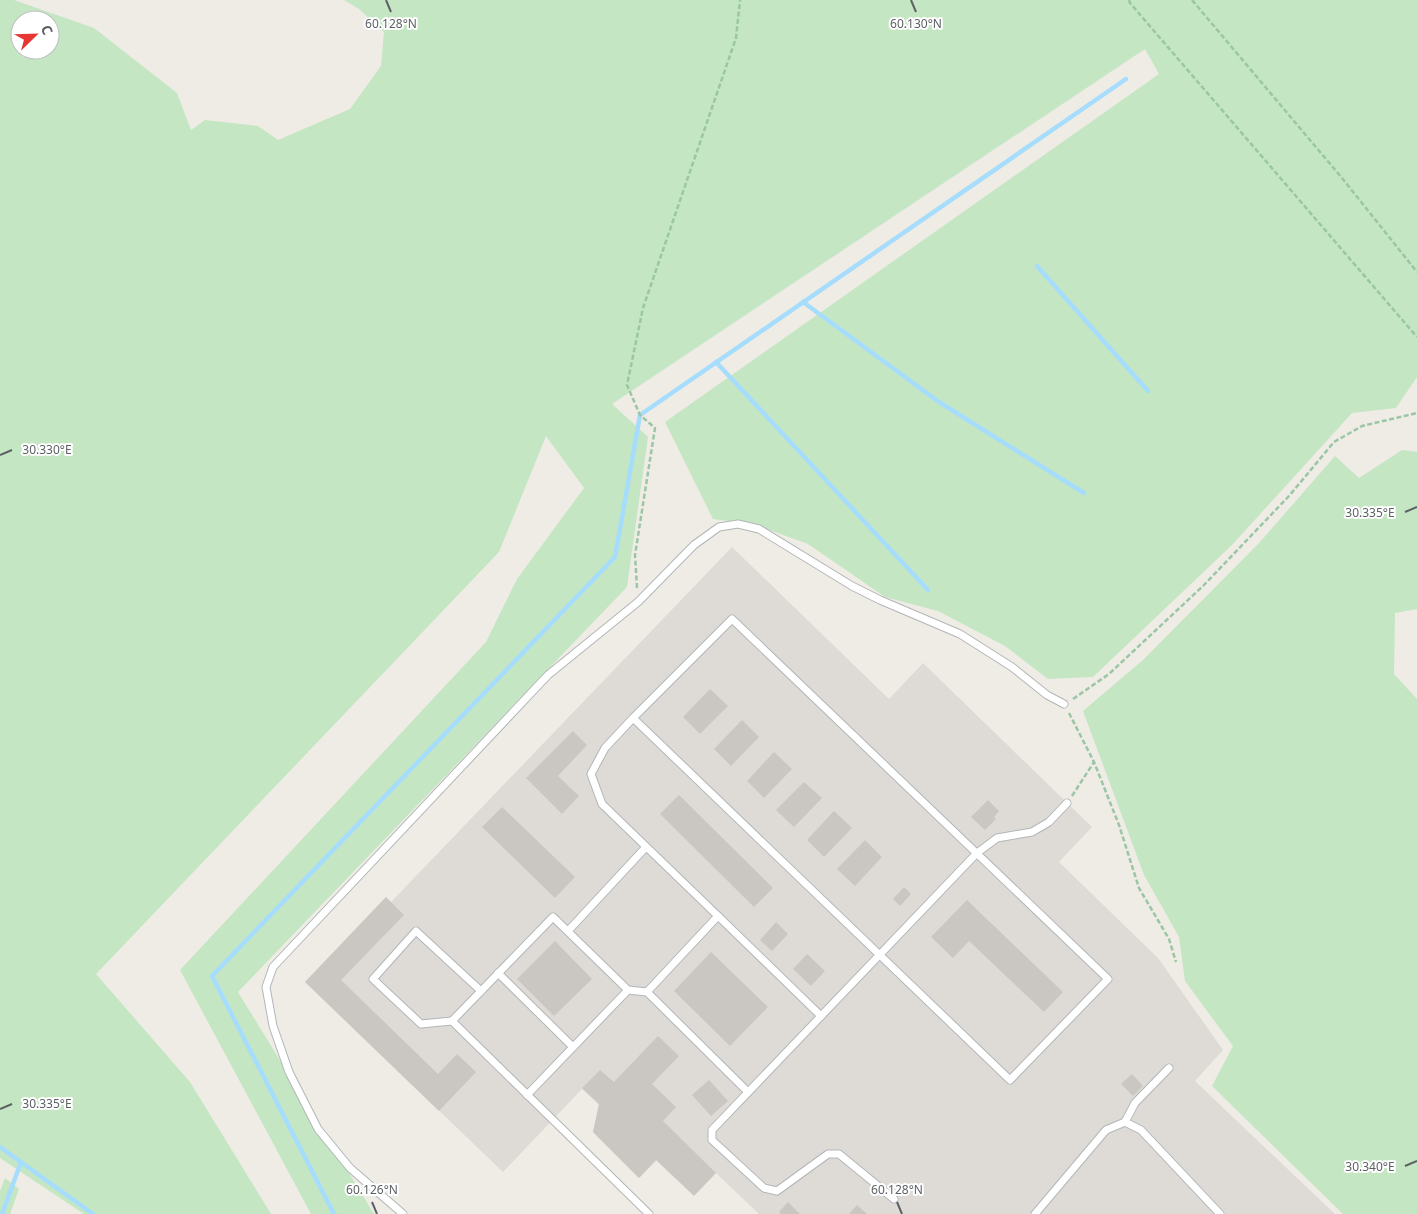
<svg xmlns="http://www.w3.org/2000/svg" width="1417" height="1214" font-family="'Noto Sans',sans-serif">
	<rect width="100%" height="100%" fill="#efece5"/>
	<path fill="#dedbd7" d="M732 547 889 699 923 663 1092 827 1059 862 1158 958 1223 1050 1195 1081 1335 1214H759L716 1173 657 1160 639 1178 593 1132 599 1105 582 1089 503 1172 305 982 386 897 391 902Z"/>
	<g fill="#c4e6c2" fill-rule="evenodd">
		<path d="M0 0H14L94 28 177 93 191 130 205 120 258 126 278 140 350 109 381 66 384 32 359 9 344 0H1417V377L1396 408 1352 413 1232 545 1093 677 1048 679 1005 646 938 611 885 597 808 544 753 524 713 519 665 422 1159 74 1145 49 612 404 648 437 627 587 238 992 374 1214H311L180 970 486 642 517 579 584 488 546 436 499 552 96 974 190 1082 271 1214H84L0 1158ZM20 20H50V50H20Z"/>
		<path d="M1402 450 1417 452V609L1395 613 1394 674 1417 699V1214H1343L1212 1086 1233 1046 1185 981 1179 937 1144 875 1083 711 1143 660 1260 542 1335 456 1359 478Z"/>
		<path d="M5 1178 19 1189 10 1214H0V1191Z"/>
	</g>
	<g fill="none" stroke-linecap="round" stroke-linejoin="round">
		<g stroke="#a6ddfd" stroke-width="4.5">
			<path d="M1037 266 1148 391"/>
			<path d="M803 302 939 402 1084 493"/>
			<path d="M716 362 928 590"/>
			<path d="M0 1147 93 1214"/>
			<path d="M2 1214 21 1162"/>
			<path d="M334 1214 212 976 615 557 640 415 1126 79"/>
		</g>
	</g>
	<g fill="#cac7c2">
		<path d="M710 689 728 706 700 734 683 717Z"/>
		<path d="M742 720 759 737 731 766 714 749Z"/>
		<path d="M573 731 587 745 558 776 579 796 562 814 526 778Z"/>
		<path d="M774 752 792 769 764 798 747 781Z"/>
		<path d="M804 782 822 798 794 827 776 810Z"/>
		<path d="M679 795 773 888 754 907 660 814Z"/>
		<path d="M988 800 999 811 994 817 996 819 985 830 971 817Z"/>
		<path d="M502 807 575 877 555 898 482 827Z"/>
		<path d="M834 811 852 828 824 857 807 840Z"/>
		<path d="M865 840 882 857 855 886 837 869Z"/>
		<path d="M904 887 911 894 900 906 893 899Z"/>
		<path d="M386 897 404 915 341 980 438 1074 457 1054 476 1072 439 1111 305 982Z"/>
		<path d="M967 900 1063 992 1044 1012 969 941 953 958 931 937Z"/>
		<path d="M776 922 788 934 772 951 760 940Z"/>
		<path d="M555 941 592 979 554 1016 517 979Z"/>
		<path d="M711 952 768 1007 730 1046 674 991Z"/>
		<path d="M807 954 825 971 811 986 793 969Z"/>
		<path d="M658 1036 679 1056 652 1084 676 1107 663 1121 716 1173 694 1196 656 1160 639 1178 593 1132 599 1104 582 1088 600 1070 614 1082Z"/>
		<path d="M1132 1074 1143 1086 1133 1096 1121 1084Z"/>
		<path d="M709 1080 728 1101 711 1116 692 1095Z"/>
		<path d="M788 1202 800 1214H781L779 1212Z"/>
		<path d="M857 1205 867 1214H849Z"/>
	</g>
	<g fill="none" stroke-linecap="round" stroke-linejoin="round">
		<defs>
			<g id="lane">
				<path d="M633 718 1010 1080 1108 979 732 619 633 718 605 748 591 774 602 804 718 916"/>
				<path d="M568 931 646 847"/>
				<path d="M498 973 573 1047"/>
				<path d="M628 990 553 917 452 1021 649 1214"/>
				<path d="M647 992 718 916 821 1016"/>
				<path d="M452 1021 421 1024 373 979 416 931 481 991"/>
				<path d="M527 1095 628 990 647 992 748 1092"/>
				<path d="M1125 1122 1135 1103 1169 1068"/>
				<path d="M894 1199 839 1154H828L777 1191 764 1188 712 1140V1130L977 853 997 838 1032 832 1049 822 1067 803"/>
				<path d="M403 1214 350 1168 318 1129 289 1072 273 1026 266 987 273 967 548 675 638 602 694 545 719 527 738 524 759 529 852 586 880 600 960 634 1012 667 1047 695 1064 704"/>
				<path d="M1035 1214 1106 1130 1125 1122 1141 1130 1220 1214"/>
			</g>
		</defs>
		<use href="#lane" stroke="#b2b6b9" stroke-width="9"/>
		<g stroke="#9bc6a5" stroke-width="2.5" stroke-dasharray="5 2.5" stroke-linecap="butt">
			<path d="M1129 0 1130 3 1417 337"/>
			<path d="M1192 0 1342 178 1417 272"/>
			<path d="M637 588 635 555 655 428 640 415 627 385 643 308 736 38 740 0"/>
			<path d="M1073 699 1109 674 1203 586 1289 496 1334 442 1362 426 1417 413"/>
			<path d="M1069 713 1094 762 1119 825 1139 888 1169 939 1176 962"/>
			<path d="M1072 796 1094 762"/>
		</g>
		<use href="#lane" stroke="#fff" stroke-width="7"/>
	</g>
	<path fill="none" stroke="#5d6165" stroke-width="2" d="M386 0 391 12M911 0 916 12M0 455 12 450M1405 512 1417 507M0 1109 12 1104M1405 1166 1417 1161M372 1202 377 1214M897 1202 902 1214"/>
	<g font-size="12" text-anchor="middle" fill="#5d6165" stroke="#fff" stroke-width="4" stroke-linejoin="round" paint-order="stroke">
		<text x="391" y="28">60.128°N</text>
		<text x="916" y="28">60.130°N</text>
		<text x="47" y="454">30.330°E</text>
		<text x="1370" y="517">30.335°E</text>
		<text x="47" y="1108">30.335°E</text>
		<text x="1370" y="1171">30.340°E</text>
		<text x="372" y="1194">60.126°N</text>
		<text x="897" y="1194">60.128°N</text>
	</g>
	<g transform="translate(35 35) rotate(67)"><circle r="24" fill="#ffffff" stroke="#bec0c1"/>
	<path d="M0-4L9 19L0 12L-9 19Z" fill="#e63734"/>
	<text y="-8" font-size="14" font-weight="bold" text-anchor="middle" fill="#5d6165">С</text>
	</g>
</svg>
